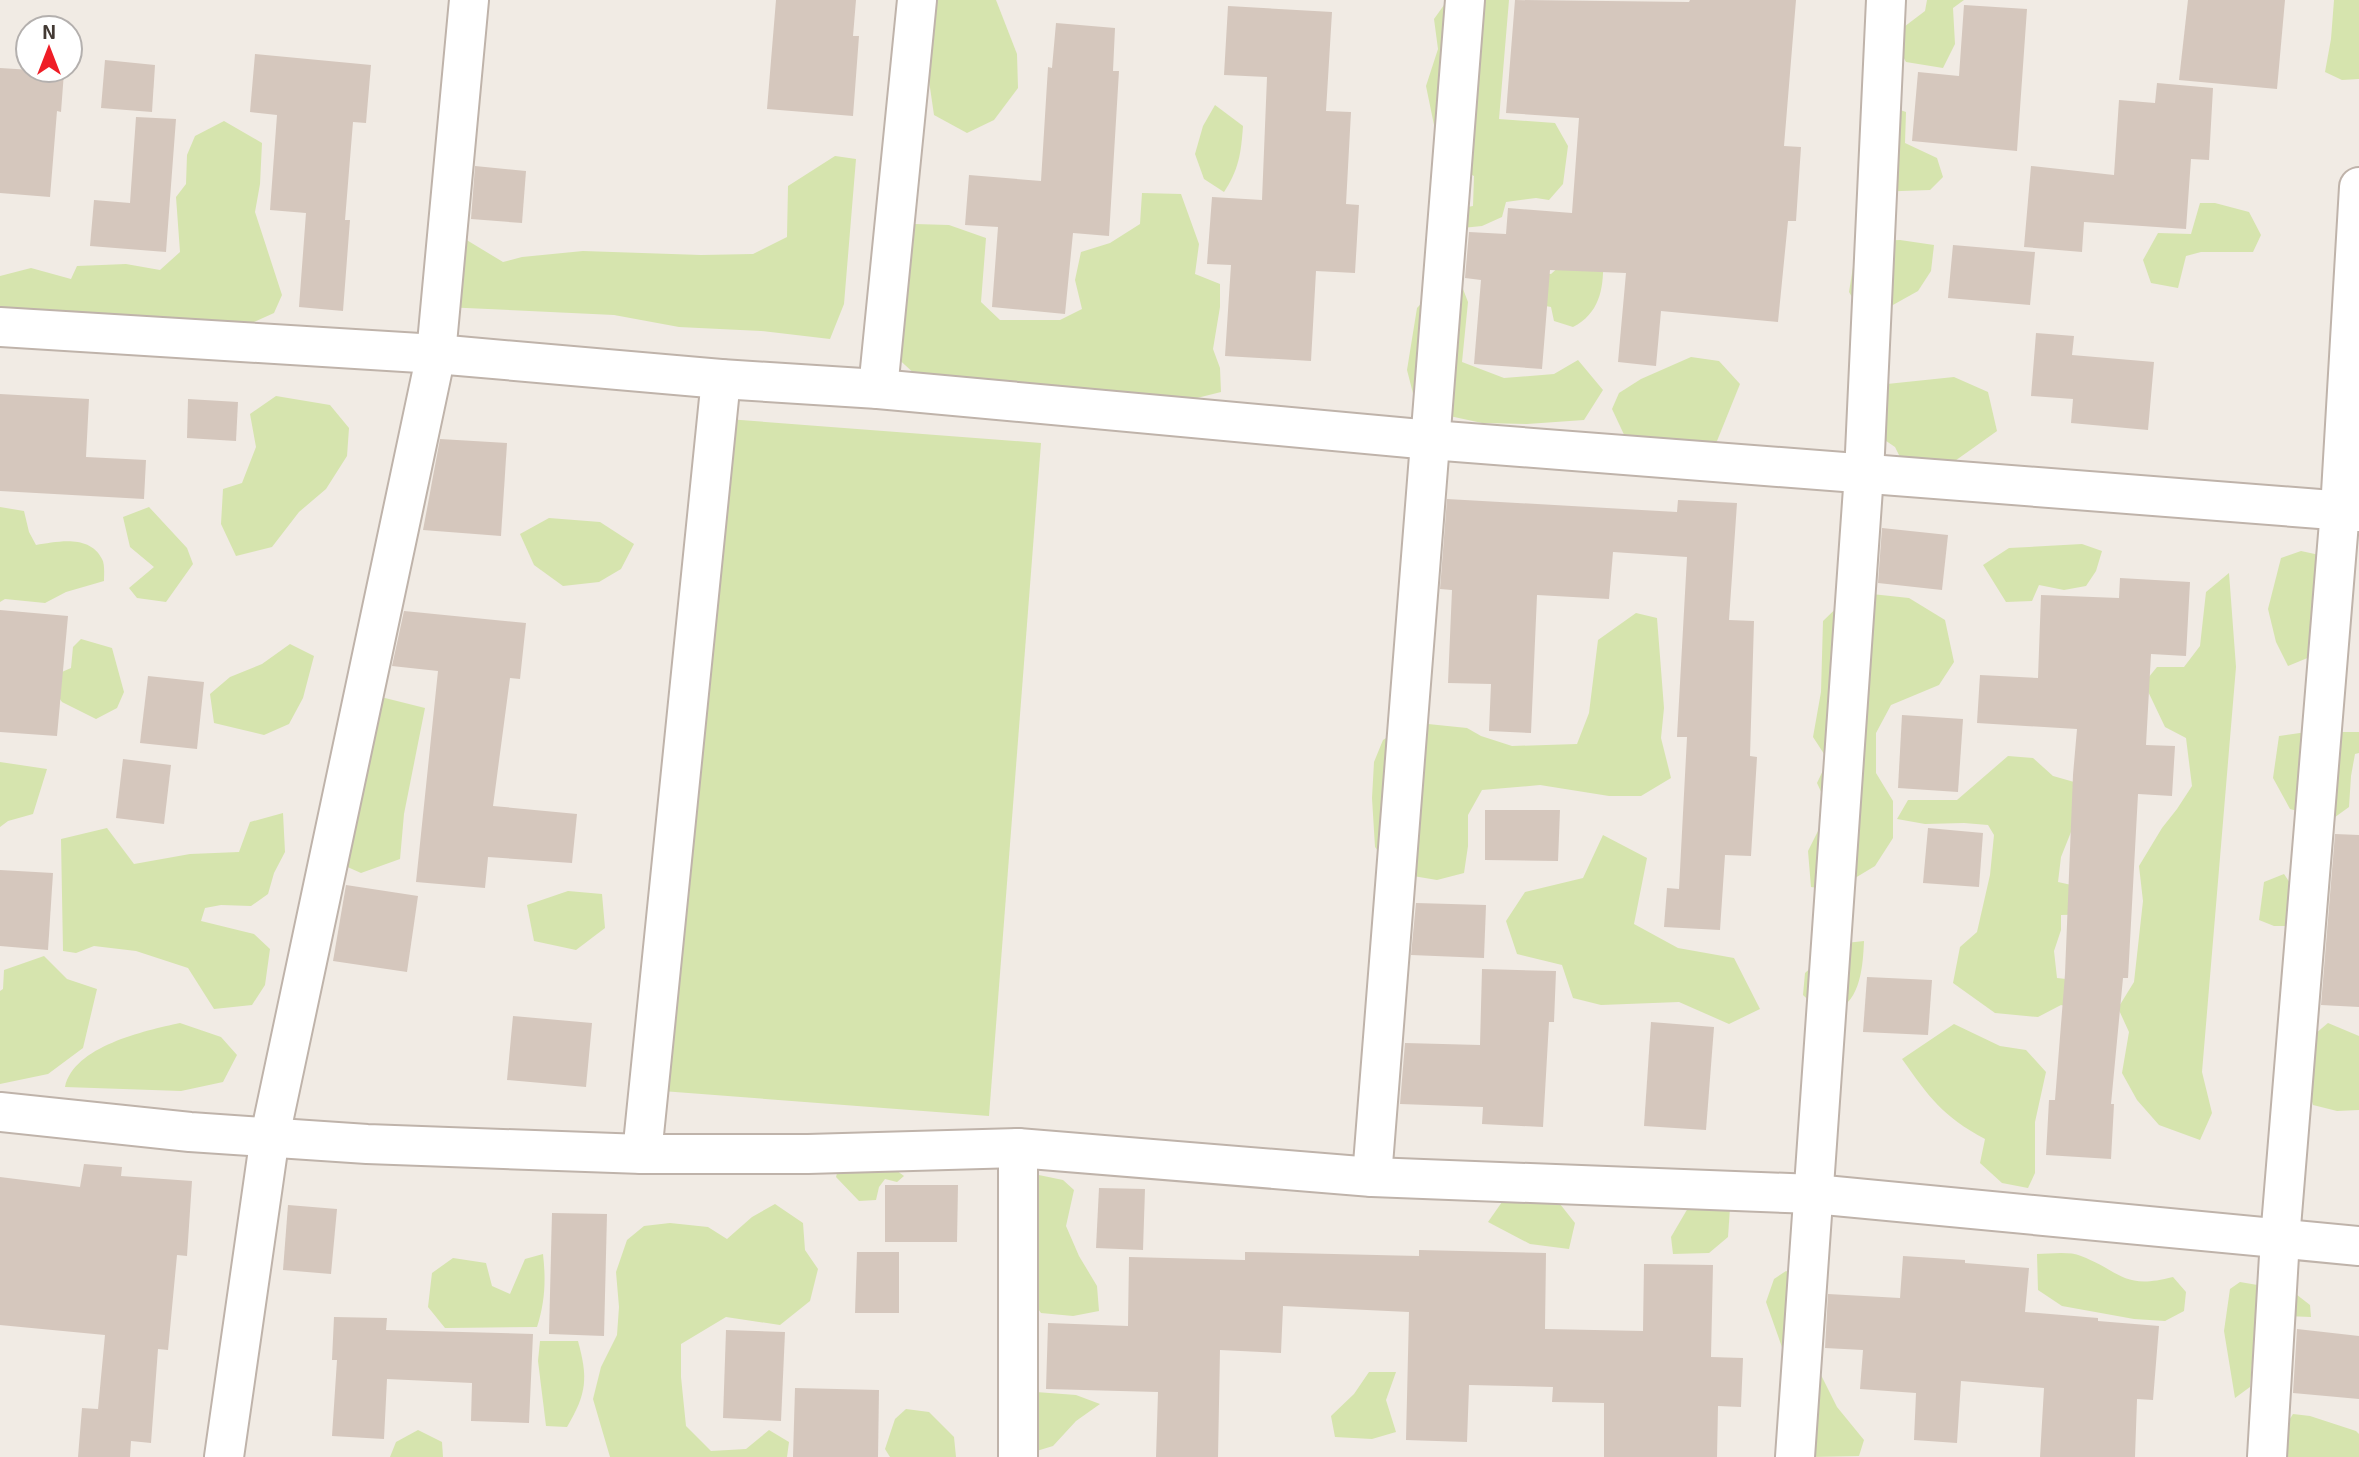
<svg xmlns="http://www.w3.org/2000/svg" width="2359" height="1457" font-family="'Exo 2',sans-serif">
	<rect width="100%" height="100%" fill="#f1ebe4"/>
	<g fill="#d6e4ae">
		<path d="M933 0H996L1017 54 1018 88 994 120 967 133 934 115 927 67Z"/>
		<path d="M1445 0H1509L1499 119 1555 123 1568 146 1563 184 1549 200 1536 198 1506 202 1502 217 1482 226 1462 228 1452 210 1473 206 1474 176 1441 159 1426 86 1438 49 1434 19 1444 5Z"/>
		<path d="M1927 0H1964L1953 8 1955 44 1943 68 1906 62 1892 36 1925 11Z"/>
		<path d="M2334 0H2359V79L2342 80 2325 72 2331 39Z"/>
		<path d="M1883 104 1906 112 1905 143 1937 158 1943 177 1930 190 1873 192Z"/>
		<path d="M1215 105 1243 126C1241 153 1239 169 1224 192L1204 179 1195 154 1203 126Z"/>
		<path d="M224 121 262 143 260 184 255 212 282 295 274 313 236 330 0 326V276L31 268 71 279 77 266 126 264 160 270 180 252 176 197 186 184 187 155 195 136Z"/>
		<path d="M835 156 856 159 844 304 830 339 761 331 679 327 614 315 444 307 460 236 503 262 522 257 583 251 701 255 753 254 787 237 788 186Z"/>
		<path d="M1142 193 1181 194 1199 244 1195 274 1220 284V307L1213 349 1220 368 1221 392 1197 398 1102 393 1058 385 977 388 917 376 893 354 905 250 915 224 949 225 986 238 981 302 1000 320H1060L1082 309 1075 280 1081 252 1110 243 1140 224Z"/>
		<path d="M2200 203H2215L2249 212 2261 235 2253 252H2201L2186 256 2178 288 2151 283 2143 260 2158 233 2191 234Z"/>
		<path d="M1900 240 1934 245 1931 271 1918 291 1866 320 1849 292 1854 261 1871 241Z"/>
		<path d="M1603 249C1604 281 1604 311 1573 327L1554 321 1551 307 1507 299 1520 270 1551 274 1561 265Z"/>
		<path d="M1463 289 1468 302 1462 362 1504 378 1554 374 1578 360 1603 390 1584 420 1527 424 1482 423 1417 409 1407 370 1417 308 1433 291Z"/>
		<path d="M1691 357 1719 361 1740 384 1717 441 1684 456 1627 441 1612 409 1619 393 1641 379Z"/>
		<path d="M1954 377 1988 392 1997 431 1945 468 1902 461 1895 447 1867 428 1887 384Z"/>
		<path d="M276 396 330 405 349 428 347 456 326 489 299 512 272 547 236 556 221 524 223 489 242 483 256 447 250 414Z"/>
		<path d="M714 418 1041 443 989 1116 662 1091Z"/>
		<path d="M0 507 24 511 29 532 36 545C57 542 89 534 102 559 105 564 104 575 104 581L66 592 45 603 5 599 0 602Z"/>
		<path d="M149 507 187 548 193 564 166 602 137 598 129 588 154 567 130 547 123 517Z"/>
		<path d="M549 518 600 522 634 544 621 569 599 582 563 586 534 565 520 534Z"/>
		<path d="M2082 544 2102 551 2096 571 2086 586 2064 590 2039 585 2032 601 2006 602 1983 565 2009 548Z"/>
		<path d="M2301 551 2324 556 2322 652 2288 666 2276 642 2268 609 2281 558Z"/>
		<path d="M2229 573 2236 667 2202 1072 2212 1113 2200 1140 2159 1125 2137 1100 2122 1073 2129 1032 2118 1008 2134 982 2143 901 2139 866 2162 828 2177 809 2192 786 2186 738 2165 727 2144 683 2157 667H2184L2200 646 2206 592Z"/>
		<path d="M1853 592 1909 598 1945 620 1954 662 1939 685 1891 705 1876 733V773L1893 801V838L1875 866 1835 890 1811 887 1808 851 1829 809 1817 783 1828 760 1813 737 1821 692 1823 621Z"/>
		<path d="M1636 613 1657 618 1664 708 1661 738 1671 778 1641 796H1609L1540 785 1482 790 1468 815V846L1464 873 1437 880 1395 873 1375 847 1372 798 1374 762 1383 740 1399 730 1428 724 1467 728 1481 736 1512 746 1577 744 1589 713 1598 640Z"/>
		<path d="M81 639 112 648 124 692 117 708 96 719 62 702 46 679 71 668 73 647Z"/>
		<path d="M290 644 314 656 303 698 289 724 264 735 214 723 210 694 230 677 262 664Z"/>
		<path d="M381 697 425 708 404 814 400 859 361 873 334 861Z"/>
		<path d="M2307 732H2359V753L2355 754 2351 776 2349 807 2331 820 2290 809 2273 778 2279 736Z"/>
		<path d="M2008 756 2033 758 2053 776 2081 784 2075 822 2061 857 2058 882 2085 888 2100 914 2061 915V930L2054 951 2057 978 2093 982 2090 1013 2061 1005 2038 1017 1995 1013 1953 983 1960 947 1977 932 1990 875 1994 835 1988 825 1964 823 1925 824 1897 819 1908 800H1957Z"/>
		<path d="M0 762 47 769 33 814 8 821 0 827Z"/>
		<path d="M283 813 285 852 274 873 268 894 251 906 221 905 205 908 201 921 254 934 270 949 265 985 252 1005 214 1009 188 968 136 951 94 946 76 953 63 951 61 839 107 828 134 864 190 854 239 852 250 822Z"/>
		<path d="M1603 835 1647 858 1634 924 1678 948 1734 958 1760 1009 1729 1024 1679 1002 1601 1005 1573 998 1562 965 1517 954 1506 921 1525 892 1583 878Z"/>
		<path d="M2284 874 2296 892V926H2274L2259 920 2264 882Z"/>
		<path d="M568 891 602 894 605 928 576 950 534 941 527 905Z"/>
		<path d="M1864 941C1863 964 1861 1001 1836 1010 1832 1012 1825 1011 1820 1011L1803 995 1805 973 1837 944Z"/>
		<path d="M44 956 67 979 97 989 83 1048 48 1074 0 1084V991L3 989 4 970Z"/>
		<path d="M180 1023 221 1037 237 1055 223 1082 181 1091 65 1087C74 1046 144 1031 180 1023Z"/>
		<path d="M2328 1023 2359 1036V1110L2337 1111 2313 1105 2305 1078 2302 1045Z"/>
		<path d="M1954 1024 2000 1046 2026 1050 2046 1072 2035 1122V1173L2028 1188 2002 1183 1980 1163 1985 1139C1942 1116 1930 1098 1902 1059Z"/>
		<path d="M885 1162 904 1176 897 1182 885 1179 879 1187 876 1200 859 1201 836 1177 839 1166Z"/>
		<path d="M1029 1173 1063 1180 1074 1190 1066 1226 1079 1256 1097 1286 1099 1311 1073 1316 1041 1313 1027 1293Z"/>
		<path d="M1537 1198 1560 1204 1575 1223 1569 1249 1530 1244 1488 1222 1502 1202Z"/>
		<path d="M775 1204 803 1223 805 1250 818 1269 810 1301 780 1325 726 1317 681 1344V1377L686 1426 711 1451 746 1449 769 1430 789 1442 787 1457H610L593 1399 601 1367 617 1335 619 1307 616 1272 627 1240 644 1226 670 1223 708 1227 727 1239 752 1217Z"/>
		<path d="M1688 1208H1730L1728 1237 1709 1253 1673 1254 1671 1237Z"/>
		<path d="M543 1254C546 1280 545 1302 537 1327L445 1328 428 1307 432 1273 453 1258 486 1263 492 1286 510 1294 525 1259Z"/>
		<path d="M2037 1254C2050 1254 2069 1251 2081 1256 2122 1272 2123 1290 2173 1277L2186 1292 2184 1311 2165 1321 2134 1319 2062 1306 2038 1290Z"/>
		<path d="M1786 1271 1809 1281 1808 1349 1837 1407 1864 1440 1859 1456 1810 1457 1780 1408 1779 1386 1789 1367 1766 1302 1774 1279Z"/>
		<path d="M2240 1282 2292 1291 2310 1305 2311 1317 2256 1315 2250 1387 2235 1398 2224 1331 2230 1289Z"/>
		<path d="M540 1341H578C588 1378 587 1393 567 1427L546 1426 538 1361Z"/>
		<path d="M1369 1372H1396L1386 1400 1396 1432 1372 1439 1335 1437 1331 1416 1354 1394Z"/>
		<path d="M1036 1392 1076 1395 1100 1404 1076 1421 1053 1446 1030 1453Z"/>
		<path d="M906 1409 929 1412 954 1437 956 1457H890L885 1449 895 1419Z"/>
		<path d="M2293 1414 2310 1416 2356 1431 2359 1434V1457H2247L2281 1433Z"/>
		<path d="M418 1430 442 1442 443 1457H390L396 1442Z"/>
	</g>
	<g fill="#d5c7bd">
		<path d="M776 0H856L853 36H859L853 116 767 109Z"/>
		<path d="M1515 0 1689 2 1690 0H1796L1784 146 1801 147 1796 221H1788L1778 322 1661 311 1656 366 1618 362 1626 273 1550 270 1542 369 1474 364 1481 280 1465 278 1469 232 1506 234 1508 208 1572 213 1579 118 1506 113Z"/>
		<path d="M2188 0H2285L2277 89 2179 80Z"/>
		<path d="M1964 5 2027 9 2017 151 1912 141 1918 72 1959 76Z"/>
		<path d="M1228 6 1332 12 1326 111 1351 112 1346 204 1359 205 1355 273 1316 271 1311 361 1225 356 1231 265 1207 264 1212 197 1262 200 1267 77 1224 75Z"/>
		<path d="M1056 23 1115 28 1113 71H1119L1109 236 1073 233 1065 314 992 307 998 227 965 225 969 175 1041 181 1048 67 1052 68Z"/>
		<path d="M255 54 371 65 366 123 353 122 345 220H350L343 311 299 307 306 213 270 210 277 115 250 112Z"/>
		<path d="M105 60 155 65 152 112 101 108Z"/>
		<path d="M0 68 64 72 61 112 57 111 50 197 0 193Z"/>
		<path d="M2157 83 2213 88 2209 160 2191 159 2186 229 2084 222 2082 252 2024 247 2031 166 2114 175 2119 100 2155 103Z"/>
		<path d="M136 117 176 119 166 252 90 246 94 200 130 203Z"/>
		<path d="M475 166 526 171 522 223 471 219Z"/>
		<path d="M1953 245 2035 252 2030 305 1948 298Z"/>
		<path d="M2036 333 2074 336 2072 355 2154 362 2148 430 2071 423 2073 399 2031 396Z"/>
		<path d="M0 394 89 399 86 457 146 460 144 499 0 491Z"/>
		<path d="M188 399 238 402 236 441 187 438Z"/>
		<path d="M440 439 507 443 501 536 423 530Z"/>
		<path d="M1447 499 1677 512 1678 500 1737 503 1729 620 1754 621 1750 756 1757 757 1751 856 1725 855 1720 930 1664 927 1667 888 1679 889 1687 737H1677L1687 557 1613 552 1609 599 1537 595 1531 733 1489 731 1491 684 1448 683 1452 590 1440 589Z"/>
		<path d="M1882 528 1948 535 1942 590 1878 583Z"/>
		<path d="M2120 578 2190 582 2186 656 2151 654 2146 745 2175 746 2172 796 2138 794 2128 978H2123L2111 1104H2114L2111 1159 2046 1155 2049 1100H2055L2065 974 2073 775 2077 729 1977 723 1980 675 2038 678 2041 595 2119 598Z"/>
		<path d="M0 610 68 616 57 736 0 732Z"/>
		<path d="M404 611 526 623 520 679 510 678 493 806 577 814 572 863 488 857 485 888 416 882 438 671 392 666Z"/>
		<path d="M148 676 204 682 197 749 140 743Z"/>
		<path d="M1902 715 1963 719 1958 792 1898 788Z"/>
		<path d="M123 759 171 765 164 824 116 818Z"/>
		<path d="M1485 810H1560L1558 861 1485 860Z"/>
		<path d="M1928 828 1983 833 1979 887 1923 883Z"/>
		<path d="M2335 834 2359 835V1007L2321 1005Z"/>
		<path d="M0 870 53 873 48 950 0 946Z"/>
		<path d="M346 885 418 896 407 972 333 961Z"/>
		<path d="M1416 903 1486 905 1484 958 1411 955Z"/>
		<path d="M1482 969 1556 971 1554 1022H1549L1543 1127 1482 1124 1483 1107 1400 1104 1405 1043 1480 1045Z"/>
		<path d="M1867 977 1932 980 1928 1035 1863 1032Z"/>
		<path d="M513 1016 592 1023 586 1087 507 1080Z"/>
		<path d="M1651 1022 1714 1027 1706 1130 1644 1126Z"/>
		<path d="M84 1164 122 1167 121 1176 192 1181 187 1256 177 1255 168 1350 158 1349 151 1443 131 1441 130 1457H78L82 1408 98 1409 105 1335 0 1325V1177L80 1187Z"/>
		<path d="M885 1185H958L957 1242H885Z"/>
		<path d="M1099 1188 1145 1189 1143 1250 1096 1248Z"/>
		<path d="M288 1205 337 1209 331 1274 283 1270Z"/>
		<path d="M552 1213 607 1214 604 1336 549 1334Z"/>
		<path d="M1419 1250 1546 1253 1545 1329 1643 1331 1644 1264 1713 1265 1711 1357 1743 1358 1741 1407 1718 1406 1717 1457H1604V1403L1552 1402 1553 1387 1469 1385 1467 1442 1406 1440 1409 1312 1283 1306 1281 1353 1220 1350 1218 1457H1156L1158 1392 1046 1389 1048 1323 1128 1326 1129 1257 1245 1260V1252L1419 1256Z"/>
		<path d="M857 1252H899V1313H855Z"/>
		<path d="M1903 1256 1965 1260V1263L2029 1268 2025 1312 2098 1318V1321L2159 1326 2153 1400 2137 1399 2135 1457H2040L2044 1388 1961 1381 1957 1443 1914 1440 1916 1393 1860 1389 1863 1350 1825 1348 1828 1294 1900 1298Z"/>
		<path d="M334 1317 387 1318 386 1330 533 1334 529 1423 471 1421 472 1383 387 1379 384 1439 332 1436 337 1360H332Z"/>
		<path d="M2297 1329 2359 1336V1399L2293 1393Z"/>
		<path d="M726 1330 785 1332 781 1421 723 1418Z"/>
		<path d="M795 1388 879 1390 878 1457H793Z"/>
	</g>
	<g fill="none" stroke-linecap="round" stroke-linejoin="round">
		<defs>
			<g id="street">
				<path d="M0 327 436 354 721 379 878 389 1431 440 2359 512"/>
				<path d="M878 389 917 0"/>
				<path d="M0 1112 190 1132 367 1144 642 1154H808L1018 1148 1372 1177 1814 1194 2359 1246"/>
				<path d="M642 1154 721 379"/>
				<path d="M1372 1177 1465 0"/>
				<path d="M224 1457 270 1136 436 354 469 0"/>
				<path d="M1018 1457V1148"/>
				<path d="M1795 1457 1864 474 1886 0"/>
				<path d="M2267 1457 2280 1239 2340 510 2359 187"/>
			</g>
		</defs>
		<use href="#street" stroke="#bfb3aa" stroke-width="42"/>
		<use href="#street" stroke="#fff" stroke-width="38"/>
	</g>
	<g transform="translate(49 49)"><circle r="33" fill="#ffffff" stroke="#b4b0ae" stroke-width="2"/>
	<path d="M0-5L12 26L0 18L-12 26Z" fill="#ef1d26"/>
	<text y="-10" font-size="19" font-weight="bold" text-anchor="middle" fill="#433a34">N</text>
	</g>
</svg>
